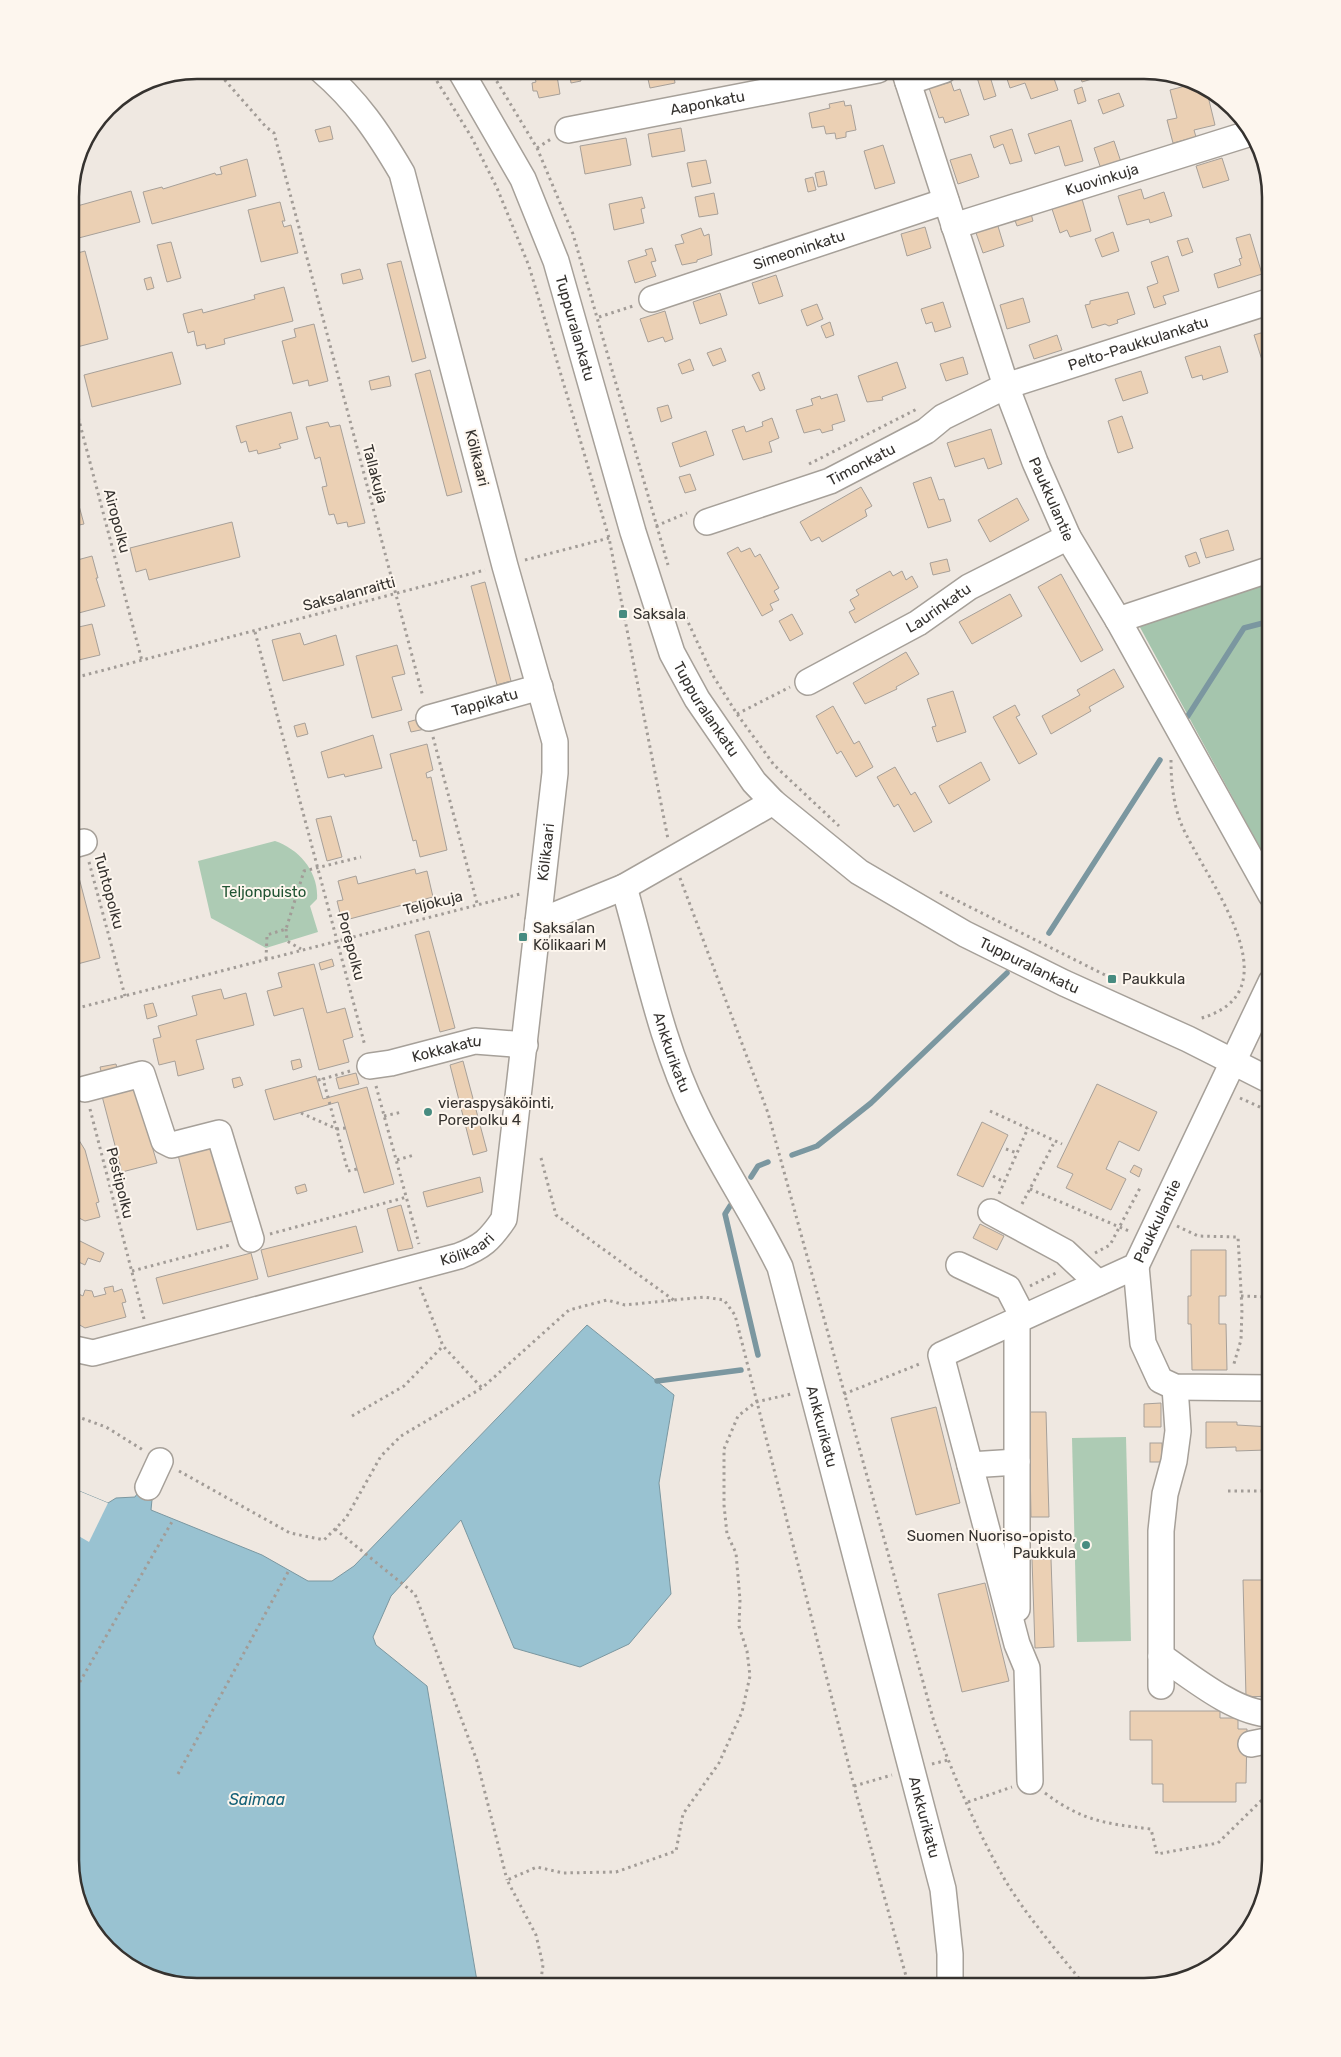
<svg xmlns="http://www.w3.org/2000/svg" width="1341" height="2057" font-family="Rubik,sans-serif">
	<rect width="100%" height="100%" fill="#efe8e1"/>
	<g fill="#adcbb4">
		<path d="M275 841C299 849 319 872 317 899L310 906 318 932 266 948 211 918 198 861Z"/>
		<path d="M1126 1437 1131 1641 1077 1642 1072 1438Z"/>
	</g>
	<path fill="#a5c5ad" d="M1271 577V868L1136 620Z"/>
	<path fill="#99c2d1" stroke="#7b97a0" d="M587 1325 674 1395 659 1483 671 1594 629 1644 580 1667 514 1648 461 1520 391 1596 373 1637 376 1645 427 1686 478 1987H189L127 1966 83 1916 70 1860V1507L79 1491 108 1503 116 1498 135 1497 143 1484 153 1489 151 1510 262 1555 308 1581H332L354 1566Z"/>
	<path fill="#efe8e1" d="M79 1491 108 1503 89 1542 70 1531V1507Z"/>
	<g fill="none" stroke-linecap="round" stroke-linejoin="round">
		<g stroke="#7b97a0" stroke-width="5.5">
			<path d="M1184 722 1244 628 1271 621"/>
			<path d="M1049 933 1160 760"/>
			<path d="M792 1155 817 1146 871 1103 1007 973"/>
			<path d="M751 1177 758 1166 768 1162"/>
			<path d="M730 1206 725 1214 758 1355"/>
			<path d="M657 1381 741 1370"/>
		</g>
	</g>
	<g fill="#ebd0b4" stroke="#a7a099">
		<path d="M533 70H556L560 94 539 98 537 91H533L532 83 536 82Z"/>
		<path d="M569 70H578L581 81 571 83Z"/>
		<path d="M646 70H673L675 83 650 88Z"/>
		<path d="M988 70 996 96 984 100 976 74Z"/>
		<path d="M1004 70H1051L1058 90 1031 99 1025 83 1010 88Z"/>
		<path d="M1079 70H1121L1082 82Z"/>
		<path d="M951 82 954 91 960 89 969 115 945 123 943 117 939 118 929 88Z"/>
		<path d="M1193 84 1206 88 1215 125 1194 130 1196 137 1173 143 1167 120 1177 118 1170 90Z"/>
		<path d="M1082 87 1086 101 1078 104 1074 90Z"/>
		<path d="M1119 93 1124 106 1103 114 1098 100Z"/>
		<path d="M844 101 845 106 851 105 856 130 846 132V137L836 139 835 133 826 134 824 126 812 128 809 113 830 108 829 104Z"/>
		<path d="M1071 120 1083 161 1065 166 1059 146 1035 154 1028 134Z"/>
		<path d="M330 126 333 139 319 142 315 130Z"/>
		<path d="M681 128 685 151 652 157 648 134Z"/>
		<path d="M1012 129 1022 161 1010 164 1003 144 994 148 990 136Z"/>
		<path d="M626 138 631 165 585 174 580 146Z"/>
		<path d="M1114 141 1121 162 1101 169 1094 148Z"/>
		<path d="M883 145 895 183 875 189 864 151Z"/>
		<path d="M971 154 979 177 958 184 950 160Z"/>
		<path d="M1222 158 1229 180 1203 188 1196 166Z"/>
		<path d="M247 159 256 196 152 224 143 192 162 187 163 189 215 173 216 175 222 174 220 167Z"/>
		<path d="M706 160 711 183 692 187 687 163Z"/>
		<path d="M824 171 827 185 818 187 815 173Z"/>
		<path d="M813 177 816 190 808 192 805 179Z"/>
		<path d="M1141 189 1144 199 1164 192 1172 216 1150 223 1149 219 1127 225 1118 196Z"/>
		<path d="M131 191 140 222 71 240 70 208Z"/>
		<path d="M714 193 718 214 699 217 695 197Z"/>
		<path d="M642 197 645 208 641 209 644 223 614 230 609 204Z"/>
		<path d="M1082 199 1091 231 1070 237 1067 230 1060 233 1052 209Z"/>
		<path d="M280 202 285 221H282L284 227 291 225 298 253 261 262 248 210Z"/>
		<path d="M1030 210 1033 221 1017 226 1013 215Z"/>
		<path d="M997 223 1004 246 983 253 975 230Z"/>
		<path d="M925 227 931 248 907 256 901 234Z"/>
		<path d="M701 228 704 236 709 234 712 255 697 260V262L682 265 675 245 684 243 681 235Z"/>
		<path d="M1113 232 1119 251 1102 257 1095 239Z"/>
		<path d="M1250 234 1262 274 1218 288 1214 274 1241 265 1239 259 1242 258 1236 238Z"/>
		<path d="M1188 238 1193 252 1182 256 1177 241Z"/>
		<path d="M171 242 181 278 167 282 157 245Z"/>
		<path d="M652 248 656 261 651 262 656 276 635 283 628 261 647 255 645 250Z"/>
		<path d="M85 251 108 339 77 347 70 322V255Z"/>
		<path d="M1168 256 1179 291 1163 296 1166 304 1154 308 1147 287 1158 283 1151 262Z"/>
		<path d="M401 261 426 358 412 362 387 264Z"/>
		<path d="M360 269 363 279 343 284 341 274Z"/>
		<path d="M776 275 783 296 759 304 752 283Z"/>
		<path d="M151 277 154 288 147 290 144 279Z"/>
		<path d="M284 287 293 321 224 339 225 344 206 349 205 344 197 346 194 331 188 333 183 314 202 309 203 313 255 299 254 295Z"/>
		<path d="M1128 292 1135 314 1117 320 1118 323 1109 326 1105 324 1092 328 1085 305 1090 304V301Z"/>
		<path d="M720 293 727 315 700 324 693 302Z"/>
		<path d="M1023 298 1030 322 1007 329 1000 305Z"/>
		<path d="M943 302 951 327 935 332 932 322 926 324 921 309Z"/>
		<path d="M817 304 823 319 807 326 801 310Z"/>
		<path d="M665 311 673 339 665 342 663 337 648 342 640 319Z"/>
		<path d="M830 322 834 335 826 338 821 326Z"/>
		<path d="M314 324 328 381 309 386 308 380 293 384 282 341 296 337 294 329Z"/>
		<path d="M1271 330V357L1262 360 1254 335Z"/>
		<path d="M1057 335 1062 350 1034 359 1029 345Z"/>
		<path d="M1220 346 1228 372 1203 380 1202 375 1192 378 1185 357Z"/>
		<path d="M721 348 726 361 713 366 707 353Z"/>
		<path d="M172 352 181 384 92 407 84 375Z"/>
		<path d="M963 357 968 374 946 381 940 364Z"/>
		<path d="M690 359 694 370 682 374 678 364Z"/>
		<path d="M897 362 906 388 882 397 883 400 867 402 858 376Z"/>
		<path d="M430 370 462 492 447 496 415 374Z"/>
		<path d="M1141 371 1148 393 1123 401 1115 379Z"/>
		<path d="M759 372 765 389 760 391 752 375Z"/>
		<path d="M389 376 391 386 371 390 369 381Z"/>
		<path d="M837 394 845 421 832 425 833 430 829 431 822 433 820 429 804 433 796 410 813 405 811 399 820 396 821 399Z"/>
		<path d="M668 405 672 418 661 422 657 408Z"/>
		<path d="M291 412 298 439 279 444 281 448 258 454 257 450 249 452 246 441 241 443 236 426Z"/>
		<path d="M1122 416 1133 448 1118 453 1108 421Z"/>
		<path d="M772 418 779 438 769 442 772 452 743 460 732 430 744 426 746 432 763 426 762 422Z"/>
		<path d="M328 422 330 427 340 425 365 523 348 527 347 522 337 524 334 514 329 515 322 487 327 486 320 457 315 459 306 427Z"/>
		<path d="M991 429 1002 464 988 469 984 458 955 467 947 443Z"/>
		<path d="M706 431 714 455 680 467 672 443Z"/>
		<path d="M70 471 76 502H78L84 524 70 527Z"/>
		<path d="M690 474 696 490 685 493 679 477Z"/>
		<path d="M931 477 939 500 944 499 951 521 928 528 913 483Z"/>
		<path d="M861 487 872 506 865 510 867 516 822 542 819 537 811 541 800 522Z"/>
		<path d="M1017 498 1029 520 990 542 978 520Z"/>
		<path d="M1271 516V538L1268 539 1262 519Z"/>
		<path d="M232 522 240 557 149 580 146 569 136 572 130 548Z"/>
		<path d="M1228 530 1234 550 1206 558 1200 539Z"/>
		<path d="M738 547 741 552 750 548 755 557 760 554 779 588 774 591 779 600 770 604 773 610 762 616 727 553Z"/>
		<path d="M1196 552 1200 563 1189 567 1185 556Z"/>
		<path d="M92 556 98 578H96L105 606 75 614 70 597V562Z"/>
		<path d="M947 559 950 571 933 575 930 563Z"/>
		<path d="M890 571 893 576 902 571 906 580 912 576 918 587 855 623 849 612 855 609 850 600 859 595 856 590Z"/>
		<path d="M1061 574 1103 650 1081 662 1038 587Z"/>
		<path d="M485 582 511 681 497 685 471 586Z"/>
		<path d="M1010 594 1022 616 972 644 959 622Z"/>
		<path d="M792 614 803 634 790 641 779 621Z"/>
		<path d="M92 624 100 655 70 662V629Z"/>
		<path d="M300 633 304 645 336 635 344 665 283 681 272 640Z"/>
		<path d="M397 645 405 674 392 677 402 710 372 718 356 656Z"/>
		<path d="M906 652 919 674 896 687 897 689 865 704 853 683Z"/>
		<path d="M1114 669 1124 687 1089 707 1091 711 1051 734 1042 716 1080 695 1077 690Z"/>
		<path d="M953 691 966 732 937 742 932 727 936 726 927 699Z"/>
		<path d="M1015 705 1020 715 1016 717 1037 754 1019 764 993 717Z"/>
		<path d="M833 706 854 744 859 741 873 767 856 777 841 751 837 754 816 716Z"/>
		<path d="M422 718 425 729 411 732 408 722Z"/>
		<path d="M305 723 308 734 297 737 294 726Z"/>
		<path d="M373 735 382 768 345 777 344 774 328 778 321 752Z"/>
		<path d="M427 744 433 770 426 773 427 778 431 777 447 850 420 857 416 840 413 841 390 754Z"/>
		<path d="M981 762 990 780 949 804 939 786Z"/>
		<path d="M895 767 911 795 915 792 932 822 914 832 898 804 894 807 877 777Z"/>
		<path d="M331 816 342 857 327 861 316 819Z"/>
		<path d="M415 869 416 874 427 871 433 897 342 921 337 901 343 900 338 881 356 876 358 884Z"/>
		<path d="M77 870 100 958 70 966V872Z"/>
		<path d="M429 931 455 1028 440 1032 415 935Z"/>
		<path d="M332 959 334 966 321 970 319 963Z"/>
		<path d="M314 964 327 1013 345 1008 353 1037 343 1040 349 1062 319 1070 303 1008 274 1016 267 991 282 987 278 973Z"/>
		<path d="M221 989 224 999 246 993 254 1025 196 1040 204 1069 178 1076 175 1061 159 1065 153 1039 161 1037 158 1026 197 1015 192 996Z"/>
		<path d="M153 1003 157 1016 147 1019 144 1005Z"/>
		<path d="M300 1059 302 1067 293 1070 291 1061Z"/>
		<path d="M463 1061 487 1151 473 1155 450 1065Z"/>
		<path d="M116 1064 119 1076 103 1079 100 1067Z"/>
		<path d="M356 1073 359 1084 339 1089 336 1078Z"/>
		<path d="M316 1076 323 1099 367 1087 394 1184 364 1193 338 1102 274 1120 265 1090Z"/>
		<path d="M240 1077 243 1085 234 1088 232 1079Z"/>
		<path d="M1097 1084 1157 1112 1139 1151 1119 1141 1106 1169 1126 1179 1111 1210 1066 1188 1073 1174 1057 1167Z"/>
		<path d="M137 1087 156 1127 147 1129 157 1163 122 1172 102 1096Z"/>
		<path d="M70 1109 77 1137 85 1150 99 1202 96 1203 100 1217 85 1221 77 1217 75 1209 71 1210 70 1206Z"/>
		<path d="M982 1122 1008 1135 983 1187 957 1175Z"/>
		<path d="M213 1145 233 1221 197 1230 178 1155Z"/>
		<path d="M1134 1165 1142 1169 1139 1177 1130 1172Z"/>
		<path d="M480 1177 483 1192 427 1207 423 1192Z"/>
		<path d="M305 1184 307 1191 297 1194 295 1187Z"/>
		<path d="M401 1205 413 1248 398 1251 387 1209Z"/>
		<path d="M980 1224 1004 1236 997 1250 973 1238Z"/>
		<path d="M356 1226 363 1252 268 1277 261 1250Z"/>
		<path d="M70 1236 104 1253 100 1262 88 1258 85 1265 70 1258Z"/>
		<path d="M1191 1250H1226V1296H1219V1324H1226L1227 1370H1192L1191 1324H1188V1296H1191Z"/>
		<path d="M251 1253 258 1279 163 1304 156 1278Z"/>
		<path d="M70 1283 75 1285 72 1291 83 1296 85 1290 92 1291 94 1297 106 1294 104 1288 113 1286 114 1292 122 1289 126 1302 122 1303 126 1317 85 1328 78 1324 71 1326Z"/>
		<path d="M1161 1403V1427H1144V1404Z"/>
		<path d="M936 1407 960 1503 916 1515 891 1418Z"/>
		<path d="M1029 1412H1046L1049 1517H1031Z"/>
		<path d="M1206 1422H1237V1425L1271 1427V1454H1266V1450L1236 1451V1447L1206 1448Z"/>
		<rect x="1150" y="1443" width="12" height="19"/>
		<path d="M1032 1559H1051L1054 1647 1035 1648Z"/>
		<path d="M1243 1580H1271V1696L1246 1697Z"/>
		<path d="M985 1583 1009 1681 962 1692 938 1594Z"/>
		<path d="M1130 1711H1220V1718H1238V1729H1247L1246 1783H1236V1802H1163V1784H1152V1740H1130Z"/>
	</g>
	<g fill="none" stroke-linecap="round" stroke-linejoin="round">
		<defs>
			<g id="minor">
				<path id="s1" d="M460 70 523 179 556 261 633 532 672 653 697 699 754 782 773 802 859 872 965 934 1064 983 1188 1039 1271 1081"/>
				<path id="s2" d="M904 70 1006 386 1035 462 1068 537 1118 620 1271 895"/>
				<path d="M908 82 944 70"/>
				<path id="s3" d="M568 130 878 70"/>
				<path id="s4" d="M954 226 1251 133"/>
				<path id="s5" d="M652 299 946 201"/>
				<path id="s6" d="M707 522 830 481 926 431 943 417 1006 386 1271 301"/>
				<path d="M1118 620 1271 569"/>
				<path id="s7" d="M808 682 918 623 969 587 1068 537"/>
				<path id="s8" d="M429 718 540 687"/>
				<path d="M70 846 84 842"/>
				<path id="s9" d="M624 887C646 963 661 1043 696 1114 721 1166 754 1214 780 1267L943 1889 950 1954V1987"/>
				<path d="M538 922 624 887 773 802"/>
				<path id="s10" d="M370 1066 391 1063 475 1041 525 1045"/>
				<path d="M85 1089 142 1074 164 1141 172 1145 219 1133 251 1239"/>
				<path d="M991 1212 1065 1252 1098 1283"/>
				<path d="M959 1265 1008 1288 1023 1317"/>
				<path d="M1136 1266 1143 1343 1160 1380 1175 1387 1271 1388"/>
				<path d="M1017 1321V1609"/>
				<path id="s11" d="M70 1348 93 1353 459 1256C482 1247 490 1240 504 1219L555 773V742L505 566 402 173C378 132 357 101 321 70"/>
				<path d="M970 1465 1017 1462"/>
				<path d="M148 1487 160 1461"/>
				<path d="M1161 1656C1190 1676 1236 1714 1271 1714"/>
				<path d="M1161 1686V1531L1165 1494 1174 1461 1178 1431 1175 1387"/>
				<path d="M1251 1744 1271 1740"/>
				<path id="s12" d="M1030 1781 1027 1668 1017 1644 941 1355 1136 1266 1271 982"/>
			</g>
		</defs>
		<use href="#minor" stroke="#a6a099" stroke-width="28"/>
		<g stroke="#a29c97" stroke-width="3" stroke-dasharray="2.5 4" stroke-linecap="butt">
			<path d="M216 70 266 127 274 133 423 697"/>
			<path d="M430 70 472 138 497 188 529 266 609 538 668 839"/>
			<path d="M490 70 537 148 573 234 668 565"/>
			<path d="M537 148 551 139"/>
			<path d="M599 317 633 306"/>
			<path d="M70 386 142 661"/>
			<path d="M809 464 917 409"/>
			<path d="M656 526 687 513"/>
			<path d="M525 560 609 538"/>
			<path d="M683 611 712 674 737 714 774 765 839 826"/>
			<path d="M255 632 365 1046"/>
			<path d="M70 679 485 570"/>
			<path d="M737 714 790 687"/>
			<path d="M433 737 477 903"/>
			<path d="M1171 760C1171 781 1173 801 1180 821 1201 875 1302 992 1198 1019"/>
			<path d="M70 792 79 823"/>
			<path d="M89 862 125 996"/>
			<path d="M680 878 768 1113 934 1722C953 1775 977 1831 1005 1880 1028 1918 1058 1952 1086 1987"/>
			<path d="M940 892 1111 978"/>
			<path d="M286 929 287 941 301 949"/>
			<path d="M266 959 267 935 286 929 304 871 361 857"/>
			<path d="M70 1010 520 894"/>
			<path d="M70 1033 79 1069"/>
			<path d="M350 1071 323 1079 348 1171 357 1169"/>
			<path d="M318 1080 323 1079"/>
			<path d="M376 1086 419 1244"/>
			<path d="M1240 1098 1271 1112"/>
			<path d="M90 1109 144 1319"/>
			<path d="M990 1111 1062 1144"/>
			<path d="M301 1113 337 1129 346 1128"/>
			<path d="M384 1116 402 1112"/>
			<path d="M1006 1149 1017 1153"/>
			<path d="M541 1158 556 1215 675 1301"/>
			<path d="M397 1160 414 1155"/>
			<path d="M993 1176 1004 1182"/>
			<path d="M1030 1189 1129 1231"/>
			<path d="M999 1194 1028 1128"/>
			<path d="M1022 1204 1055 1141"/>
			<path d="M1177 1226 1198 1236 1238 1237 1242 1309 1241 1340 1233 1367"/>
			<path d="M270 1234 407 1197"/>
			<path d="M1095 1253 1110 1245 1140 1188"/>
			<path d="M132 1271 230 1245"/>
			<path d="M1030 1286 1056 1273"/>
			<path d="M420 1287 443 1346 482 1388"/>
			<path d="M1241 1296 1271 1297"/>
			<path d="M844 1394 922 1363"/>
			<path d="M70 1414 106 1427 143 1450"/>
			<path d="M352 1416 404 1386 443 1346"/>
			<path d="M179 1471 290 1533 324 1540 346 1518 381 1456 401 1436 482 1388 569 1310 607 1300 625 1305 704 1297 724 1300 735 1315 854 1786 909 1987"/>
			<path d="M1228 1491H1271"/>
			<path d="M335 1529 415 1594 477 1761 507 1880"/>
			<path d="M70 1699 173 1520"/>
			<path d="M932 1764 948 1760"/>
			<path d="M178 1774 288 1572"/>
			<path d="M854 1786 892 1775"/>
			<path d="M1045 1793C1082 1821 1107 1824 1151 1829L1157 1854 1218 1843 1271 1791"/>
			<path d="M968 1802 1012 1787"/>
			<path d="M540 1987 543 1965 536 1935 507 1880 537 1867 563 1873 616 1872 676 1851 683 1814 719 1763 742 1712 750 1676 747 1651 739 1626 740 1600 736 1553 727 1534 724 1505V1449L738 1416 756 1402 791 1394"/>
		</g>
		<use href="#minor" stroke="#fff" stroke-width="25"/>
	</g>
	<g fill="#478b80" stroke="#fdf6ee" stroke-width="2">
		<rect x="618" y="609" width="10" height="10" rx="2.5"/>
		<rect x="518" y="932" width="10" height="10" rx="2.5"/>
		<rect x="1107" y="974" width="10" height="10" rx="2.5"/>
		<circle cx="428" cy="1112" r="5"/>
		<circle cx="1086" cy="1545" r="5"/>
	</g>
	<g text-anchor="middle" stroke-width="4" stroke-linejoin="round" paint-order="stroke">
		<g font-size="15" fill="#35322f" stroke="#fdf6ee">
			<text dy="5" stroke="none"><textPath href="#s3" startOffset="142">Aaponkatu</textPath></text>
			<text dy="5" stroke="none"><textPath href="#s4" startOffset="155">Kuovinkuja</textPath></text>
			<text dy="5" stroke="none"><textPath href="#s5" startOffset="155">Simeoninkatu</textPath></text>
			<text dy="5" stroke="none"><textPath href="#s1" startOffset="284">Tuppuralankatu</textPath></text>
			<text dy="5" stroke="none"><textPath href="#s6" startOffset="469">Pelto-Paukkulankatu</textPath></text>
			<text transform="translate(477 458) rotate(76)" y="5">Kölikaari</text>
			<text dy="5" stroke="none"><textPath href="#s6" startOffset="165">Timonkatu</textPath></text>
			<text transform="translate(375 474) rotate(75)" y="5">Tallakuja</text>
			<text dy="5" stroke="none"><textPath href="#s2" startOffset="454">Paukkulantie</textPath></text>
			<text transform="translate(117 521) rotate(75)" y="5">Airopolku</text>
			<text transform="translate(349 594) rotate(-15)" y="5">Saksalanraitti</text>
			<text dy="5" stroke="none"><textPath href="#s7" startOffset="150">Laurinkatu</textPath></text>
			<text dy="5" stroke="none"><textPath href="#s8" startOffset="58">Tappikatu</textPath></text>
			<text dy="5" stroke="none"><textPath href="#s1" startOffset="689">Tuppuralankatu</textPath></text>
			<text dy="5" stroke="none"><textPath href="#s11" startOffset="831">Kölikaari</textPath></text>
			<text transform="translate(109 891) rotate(75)" y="5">Tuhtopolku</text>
			<text transform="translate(433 903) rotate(-14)" y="5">Teljokuja</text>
			<text transform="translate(351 946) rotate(75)" y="5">Porepolku</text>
			<text dy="5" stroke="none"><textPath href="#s1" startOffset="1109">Tuppuralankatu</textPath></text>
			<text dy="5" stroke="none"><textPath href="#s10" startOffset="79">Kokkakatu</textPath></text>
			<text dy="5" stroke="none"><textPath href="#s9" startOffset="172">Ankkurikatu</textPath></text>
			<text transform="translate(120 1183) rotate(76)" y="5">Pestipolku</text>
			<text dy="5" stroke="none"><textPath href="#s12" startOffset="702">Paukkulantie</textPath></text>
			<text dy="5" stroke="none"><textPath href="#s11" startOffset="412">Kölikaari</textPath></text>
			<text dy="5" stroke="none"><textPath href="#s9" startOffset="578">Ankkurikatu</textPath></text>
			<text dy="5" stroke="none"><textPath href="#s9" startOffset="982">Ankkurikatu</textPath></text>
		</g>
		<g font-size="15" fill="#35322f" stroke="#fdf6ee" text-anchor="start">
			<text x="633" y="619">Saksala</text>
			<text x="533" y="933">Saksalan<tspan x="533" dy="17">Kölikaari M</tspan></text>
			<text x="1122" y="984">Paukkula</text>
			<text x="438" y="1108">vieraspysäköinti,<tspan x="438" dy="17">Porepolku 4</tspan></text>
			<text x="1076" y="1541" text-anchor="end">Suomen Nuoriso-opisto,<tspan x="1076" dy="17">Paukkula</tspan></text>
		</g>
		<g font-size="15" fill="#205433" stroke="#fdf6ee">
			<text x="264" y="897">Teljonpuisto</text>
		</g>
		<g font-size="16" font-style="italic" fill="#156178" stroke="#fdf6ee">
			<text x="257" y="1805">Saimaa</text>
		</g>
	</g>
	<path d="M0 0H1341V2057H0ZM197 79H1144A118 118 0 0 1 1262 197V1860A118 118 0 0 1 1144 1978H197A118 118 0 0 1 79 1860V197A118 118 0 0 1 197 79Z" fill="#fdf6ee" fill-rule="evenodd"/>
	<path fill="none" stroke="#35322f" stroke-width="2.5" d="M197 79H1144A118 118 0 0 1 1262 197V1860A118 118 0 0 1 1144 1978H197A118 118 0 0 1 79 1860V197A118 118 0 0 1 197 79Z"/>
</svg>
